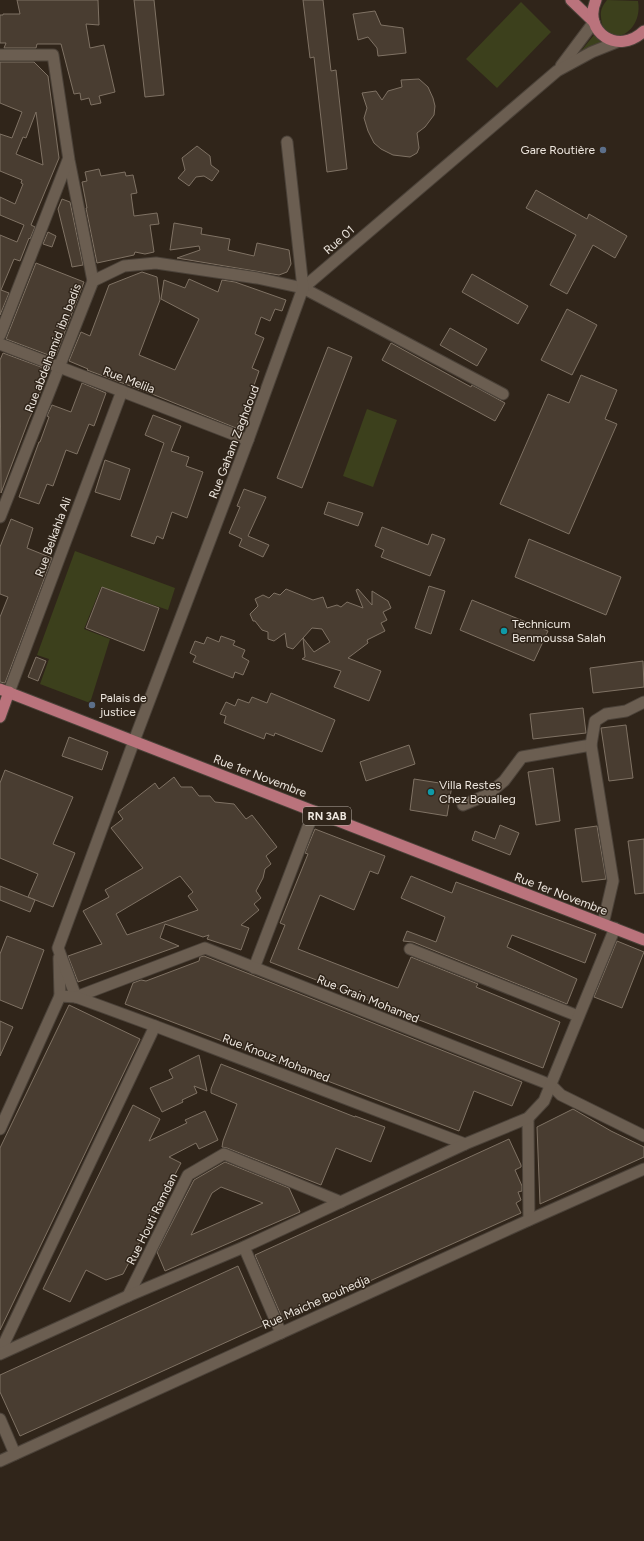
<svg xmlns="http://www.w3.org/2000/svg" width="644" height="1541" font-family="Figtree,sans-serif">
	<rect width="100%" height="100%" fill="#30251a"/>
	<g fill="#3c401c">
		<path d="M607 0 638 1C644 35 603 52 601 17 600 10 603 5 607 0Z"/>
		<path d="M521 2 551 32 497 88 466 59Z"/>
		<path d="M594 35 602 43 577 56Z"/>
		<path d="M367 409 397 420 373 487 343 476Z"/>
		<path d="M75 551 175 588 168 610 101 587 84 629 110 639 90 703 40 684 49 659 37 655Z"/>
	</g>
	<g fill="#493d31" stroke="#7f7264" fill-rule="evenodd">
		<path d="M17 0H98L99 25 86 24 90 48 104 45 115 92 99 96 101 103 91 105 89 98 81 100 80 93 74 94 61 44H37L36 48H4L6 43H0V15H3V14H20Z"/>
		<path d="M134 0H154L164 95 145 97Z"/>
		<path d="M303 0H323L331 71 336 70 347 169 327 172 314 57 310 58Z"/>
		<path d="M375 11 381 25 403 28 406 53 378 56 377 48 368 37 358 40 353 14Z"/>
		<path d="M0 62H34L48 76 59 158 31 225 35 227 30 239 29 238 20 261 14 259 1 290 9 293 0 315V235L17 242 24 225 0 215V197L15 204 23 184 21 183 22 180 0 171V134L12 138 22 112 0 103ZM36 112 43 165 16 154 23 137 26 138Z"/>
		<path d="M419 79 428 87 433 98 435 106 434 115 425 127 417 133 419 148 417 153 410 157 393 155 381 149 374 143 368 131 364 118 367 108 362 93 376 91 382 100 388 91 402 87 401 80Z"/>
		<path d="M197 146 210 156 211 165 219 171 212 181 204 176 196 177 189 186 178 178 185 170 182 158Z"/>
		<path d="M99 169 101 176 125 172 126 176 133 175 137 193 131 194 134 216 157 213 159 224 150 225 154 252 145 254 135 252 134 255 97 263 86 208H87L82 182 87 181 85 172Z"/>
		<path d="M536 190 587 219 589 214 627 236 615 258 593 245 567 294 550 285 576 235 526 208Z"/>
		<path d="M62 199 70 202 83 265 72 267 71 262 58 209Z"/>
		<path d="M174 223 202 228 201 234 230 239 228 250 254 256 257 243 289 250 291 264 287 272 279 275 177 258 200 250 199 246 170 250Z"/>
		<path d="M48 232 56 236 52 247 43 244Z"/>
		<path d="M36 263 84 282 56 355H55L54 357 6 339Z"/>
		<path d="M142 272 157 277 160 300 139 355 175 370 199 319 161 299 164 280 185 288 189 279 218 292 222 280 235 282 286 300 282 311 275 309 270 321 261 317 255 334 264 338 252 368 259 371 252 391H253L236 428 152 394 87 370 88 369 69 361 81 332 90 336 109 285Z"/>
		<path d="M472 274 528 306 518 324 462 292Z"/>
		<path d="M567 309 597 325 572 375 541 360Z"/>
		<path d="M450 328 487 349 477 366 440 345Z"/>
		<path d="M391 343 471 387 472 385 505 403 495 421 382 360Z"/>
		<path d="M328 347 352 357 302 488 277 478Z"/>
		<path d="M3 353 49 370 37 400H38L29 419 1 493 0 360Z"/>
		<path d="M581 375 617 390 605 419 617 424 569 534 500 504 548 394 569 403Z"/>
		<path d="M82 383 106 393 94 426 89 424 77 454 66 450 53 486 47 484 39 504 19 497 39 442H40L49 417 47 416 52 405 71 412Z"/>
		<path d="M153 415 181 426 171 451 189 457 186 466 203 472 187 518 172 512 163 539 157 536 154 544 131 536 164 443 145 435Z"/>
		<path d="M105 460 130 469 120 500 95 492Z"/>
		<path d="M244 489 266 497 248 536 269 545 263 557 239 546 242 539 229 533 240 507 237 506Z"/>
		<path d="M328 502 363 513 358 526 324 514Z"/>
		<path d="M11 519 33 528 27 548 52 558 5 683 0 682V617L8 597 0 594V547Z"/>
		<path d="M382 527 428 545 432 534 445 539 430 576 381 557 384 550 375 546Z"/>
		<path d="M529 539 621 577 606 615 515 577Z"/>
		<path d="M429 586 445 591 431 634 415 628Z"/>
		<path d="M102 587 159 608 144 651 86 628Z"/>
		<path d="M286 589 313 600 323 597 327 608 337 605 341 607 347 602 363 608 356 590 358 589 372 605V591L388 601 391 608 383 612 387 620 381 623 385 631 367 640 368 643 348 658 381 671 369 701 334 687 341 671 302 659 305 657 303 638 293 649 287 647 285 633 274 641 268 639V632L262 630 255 621H253L250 614 258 606 255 599 263 595 269 598 274 593 280 595ZM312 628 322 629 330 642 314 652 303 638Z"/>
		<path d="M472 600 548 631 534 661 460 630Z"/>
		<path d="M221 636 235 641 233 645 245 650 242 657 249 661 243 675 235 672 233 678 193 662 196 656 190 653 195 641 204 644 207 637 219 642Z"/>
		<path d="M36 657 46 661 38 681 28 677Z"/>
		<path d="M643 661 644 687 593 693 590 668Z"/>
		<path d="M271 693 335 720 322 752 275 733 274 736 266 733 264 739 224 723 226 716 220 714 226 702 235 706 238 699 249 703 252 697 267 703Z"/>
		<path d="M583 708 586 733 533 739 530 714Z"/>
		<path d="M626 725 633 778 609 781 601 728Z"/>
		<path d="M69 737 108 752 102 770 62 756Z"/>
		<path d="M409 745 415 764 366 781 360 762Z"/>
		<path d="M553 768 560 821 536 825 528 772Z"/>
		<path d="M5 770 73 797 53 844 75 853 53 907 28 897 38 874 0 858V783Z"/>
		<path d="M174 777 181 787H192L199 796H210L215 802 234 804 246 819 252 815 277 847 266 856 271 864 265 869 263 878 256 891 261 898 254 904 259 910 241 925 249 928 241 950 207 939 209 935 203 937 165 924 160 938 179 946 78 982 68 956 102 944 83 911 109 897 105 890 143 868 111 828 123 819 118 812 155 783 159 789ZM180 876 193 892 188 896 198 910 127 935 116 914Z"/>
		<path d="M414 779 452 785 447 816 410 810Z"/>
		<path d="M500 825 519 833 510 855 472 840 475 831 495 839Z"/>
		<path d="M597 826 606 879 582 882 575 829Z"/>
		<path d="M315 829 385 856 378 874 370 871 354 910 320 895 298 949 398 988 411 957 478 984 476 987 560 1022 543 1068 270 962 285 925 280 923 308 854 305 853Z"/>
		<path d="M644 839V893L635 894 628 841Z"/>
		<path d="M411 876 452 893 456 882 596 934 585 963 512 935 507 947 577 979 567 1004 413 942 403 941 407 931 436 942 445 917 401 898Z"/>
		<path d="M0 886 35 900 30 912 0 900Z"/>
		<path d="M7 936 44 950 22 1009 0 1000V954Z"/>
		<path d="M617 941 644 952 622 1008 594 997Z"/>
		<path d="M204 956 522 1082 512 1106 474 1091 459 1131 125 1004 133 983 141 980 146 981 199 961 200 957Z"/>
		<path d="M69 1005 140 1039 0 1330V1148Z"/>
		<path d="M0 1021 13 1027 0 1056Z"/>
		<path d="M199 1055 207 1091 194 1086 197 1093 182 1100 183 1102 162 1112 150 1088 173 1078 169 1070Z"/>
		<path d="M221 1064 355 1117V1116L385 1127 371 1162 336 1148 321 1185 227 1148 222 1147 223 1141 237 1104 211 1093V1089Z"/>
		<path d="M133 1105 160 1119 149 1141 187 1123 185 1120 205 1111 218 1140 199 1149 196 1143 169 1157 181 1163 123 1274 106 1280 86 1270 70 1302 43 1289Z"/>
		<path d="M573 1109 611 1131 644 1147V1157L540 1204 537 1127Z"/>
		<path d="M509 1139 521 1165V1167L515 1170 522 1186V1191L518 1192 521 1200 516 1203 521 1213 283 1320 255 1255Z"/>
		<path d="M225 1162 289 1188 300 1212 165 1271 157 1252 194 1180ZM221 1187 263 1203 191 1235 212 1193Z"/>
		<path d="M238 1266 264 1325 20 1436 0 1392V1375Z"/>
	</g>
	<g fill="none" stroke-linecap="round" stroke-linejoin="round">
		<defs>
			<g id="minor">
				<path d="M0 55H53L69 160 93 281 0 517"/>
				<path d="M561 66 594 22"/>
				<path d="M93 281 124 266 156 263 257 278 303 288 503 394"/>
				<path d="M303 288 557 71 592 52 617 42"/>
				<path d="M0 335 68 160"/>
				<path d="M0 344 248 440"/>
				<path d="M9 692 122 391"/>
				<path d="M463 805 487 795 504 781 522 757 591 745"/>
				<path d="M603 924 613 881 591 745 595 721 606 714 626 711 644 702"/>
				<path d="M410 949 578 1016"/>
				<path d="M59 958 60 996"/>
				<path d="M254 968 314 811"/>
				<path d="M76 997 58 948 134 741 248 440 303 288 287 142"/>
				<path d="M76 997 205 948 551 1085 561 1095 644 1136"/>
				<path d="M528 1118 529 1220"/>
				<path d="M0 1129 60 996 76 997 155 1026 465 1144"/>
				<path d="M244 1247 281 1333"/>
				<path d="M128 1296 188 1175 224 1154 341 1202"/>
				<path d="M0 1352 155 1026"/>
				<path d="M0 1354 128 1296 244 1247 465 1144 528 1118 544 1101 615 928"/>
				<path d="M0 1419 15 1454"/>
				<path d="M0 1461 529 1220 644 1169"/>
			</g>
			<g id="primary">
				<path d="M571 0 594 22"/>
				<path d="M596 0C582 32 618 56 644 31"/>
				<path d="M0 689 644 940"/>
				<path d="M0 717 9 692"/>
			</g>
		</defs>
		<use href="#minor" stroke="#4b4239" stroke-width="13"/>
		<use href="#primary" stroke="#4b4239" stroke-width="13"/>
		<use href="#minor" stroke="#6b5e51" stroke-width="11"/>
		<use href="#primary" stroke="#ba737c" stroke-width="11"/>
	</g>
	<g fill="#5c6f8a" stroke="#30251a" stroke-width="1.5">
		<circle cx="603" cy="150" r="4"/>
		<circle cx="92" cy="705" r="4"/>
	</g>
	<g fill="#0f9aa8" stroke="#30251a" stroke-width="1.5">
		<circle cx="504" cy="631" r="4"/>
		<circle cx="431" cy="792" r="4"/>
	</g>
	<g text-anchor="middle" stroke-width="3" stroke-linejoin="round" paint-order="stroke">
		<rect fill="#30251a" stroke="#b5ada4" stroke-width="1" x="303" y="807" width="48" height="18" rx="3"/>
		<g font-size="11" font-weight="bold" fill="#eee7df">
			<text x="327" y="820">RN 3AB</text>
		</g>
		<g font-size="12" fill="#eee7df" stroke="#30251a" text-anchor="start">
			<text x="595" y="154" text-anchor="end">Gare Routière</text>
			<text x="512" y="628">Technicum<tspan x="512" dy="14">Benmoussa Salah</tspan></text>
			<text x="100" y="702">Palais de<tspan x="100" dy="14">justice</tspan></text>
			<text x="439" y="789">Villa Restes<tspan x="439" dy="14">Chez Boualleg</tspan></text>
		</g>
		<g font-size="12" fill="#eee7df" stroke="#30251a">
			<text transform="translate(339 240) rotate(-41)" y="4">Rue 01</text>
			<text transform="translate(53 348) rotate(-69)" y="4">Rue abdelhamid ibn badis</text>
			<text transform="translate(129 380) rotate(21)" y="4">Rue Melila</text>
			<text transform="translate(234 442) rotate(-69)" y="4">Rue Gaham Zaghdoud</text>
			<text transform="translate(53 537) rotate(-70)" y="4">Rue Belkahla Ali</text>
			<text transform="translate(260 776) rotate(21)" y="4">Rue 1er Novembre</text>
			<text transform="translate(561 894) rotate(21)" y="4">Rue 1er Novembre</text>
			<text transform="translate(368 999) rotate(22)" y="4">Rue Grain Mohamed</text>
			<text transform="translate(276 1058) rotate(21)" y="4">Rue Knouz Mohamed</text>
			<text transform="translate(152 1219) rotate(-64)" y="4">Rue Houti Ramdan</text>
			<text transform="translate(316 1302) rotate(-24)" y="4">Rue Maiche Bouhedja</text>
		</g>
	</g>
</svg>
